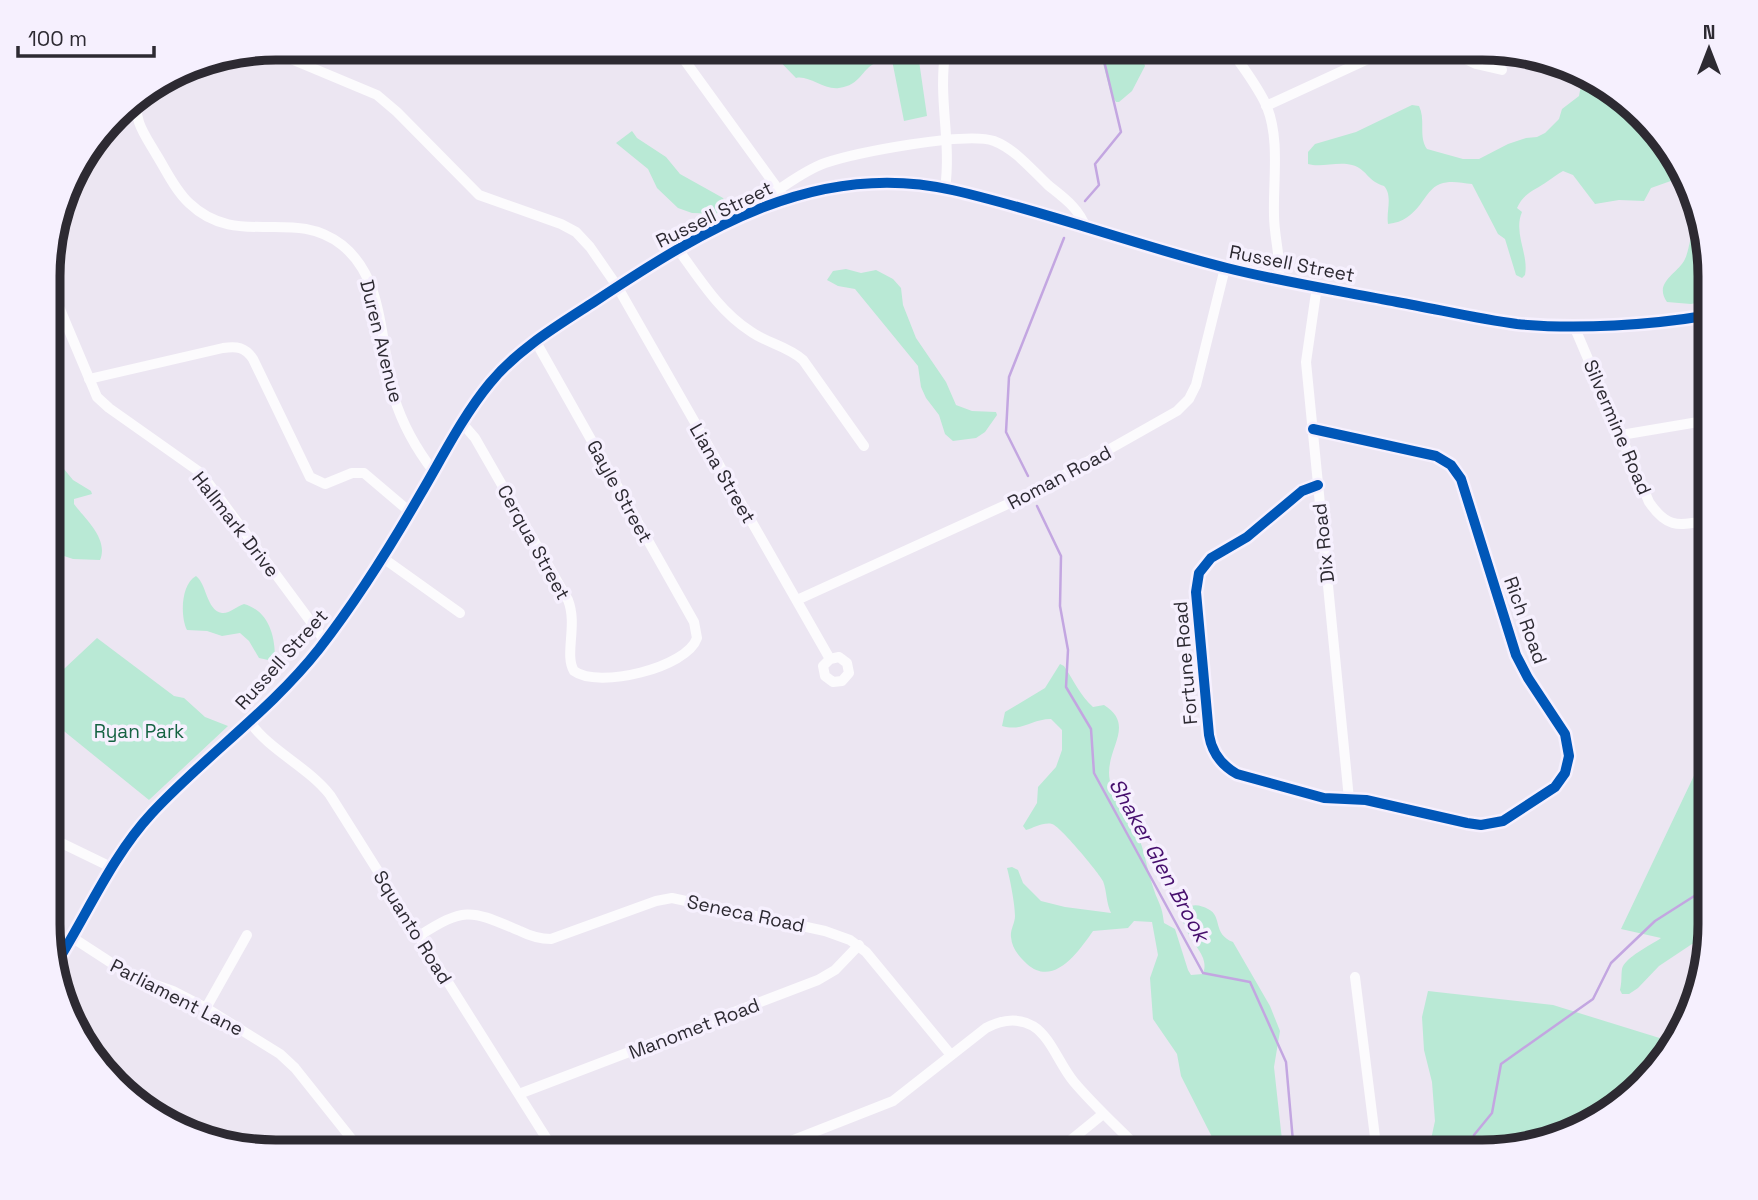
<svg xmlns="http://www.w3.org/2000/svg" width="1758" height="1200" font-family="'Space Grotesk',sans-serif">
	<rect width="100%" height="100%" fill="#ece6f2"/>
	<g fill="#b9e9d5">
		<path d="M766 47H917L927 116 904 121 892 60C888 61 880 61 875 63 861 70 861 85 839 88 823 90 809 75 796 78Z"/>
		<path d="M1099 48H1139L1145 66 1132 91 1119 102H1116L1111 94Z"/>
		<path d="M1583 74 1621 94 1686 174 1682 177 1651 188 1644 201 1619 200 1595 204 1573 175 1563 171C1557 174 1553 178 1548 181 1536 190 1524 192 1517 208L1522 212C1513 233 1529 254 1525 275L1522 278 1516 275 1505 239 1498 234 1472 184C1461 183 1451 180 1440 184 1423 190 1420 221 1388 224 1386 211 1393 196 1384 186 1367 181 1367 169 1352 165 1338 161 1321 168 1308 164V152L1315 144 1356 132 1412 105 1419 106C1426 120 1418 136 1427 149L1463 159H1479L1508 144 1526 138 1537 137 1545 133 1559 119 1562 109 1579 96Z"/>
		<path d="M632 131 637 138 666 157 680 174 723 198 730 211 725 214 692 213 678 208 657 188 648 169 616 143Z"/>
		<path d="M1696 226C1713 235 1710 282 1710 300L1691 304 1667 302C1653 282 1678 274 1685 259 1690 248 1689 237 1696 226Z"/>
		<path d="M846 269 861 273 876 270 893 279 901 288 903 305 916 338 946 382 956 405 972 411 996 412 997 415 985 432 976 438 953 441 945 434 939 415 926 398 921 387 918 366 855 289 838 286 827 280 833 271Z"/>
		<path d="M49 444 59 463 73 480 91 491 92 494 74 499V504C85 519 109 539 100 560L73 559 49 551Z"/>
		<path d="M196 576C207 584 206 610 222 613 229 614 237 606 244 604 268 611 275 634 275 658L273 661 259 658 249 641 240 633 222 636 207 631 187 630C180 616 181 584 196 576Z"/>
		<path d="M97 638 174 696 184 698 205 717 228 726 149 800 49 719V683Z"/>
		<path d="M1060 664 1064 666C1074 681 1080 695 1093 707L1104 705C1140 728 1098 753 1112 788 1117 801 1126 813 1133 825 1144 845 1146 866 1153 887 1158 903 1162 904 1164 923L1175 929 1188 970 1191 975 1203 974C1205 968 1205 964 1203 958 1199 946 1172 919 1187 908 1194 903 1202 906 1208 909 1223 916 1212 934 1233 942L1270 1006 1280 1031 1274 1067 1282 1140 1278 1153H1214L1212 1137 1181 1076 1177 1054 1153 1019 1150 978 1158 955 1152 922 1134 921 1128 928 1093 931C1079 951 1054 988 1027 964 1019 956 1012 949 1011 937 1010 930 1015 923 1015 916 1015 904 1010 879 1007 868L1012 867 1018 870 1023 883 1041 901 1065 907 1111 913C1106 902 1107 892 1103 881 1099 873 1059 825 1052 824 1043 822 1034 828 1026 830L1023 826 1037 803 1038 787 1056 767 1062 750V730L1051 719C1031 719 1023 732 1002 726L1005 712 1045 688Z"/>
		<path d="M1710 742 1709 944 1707 947 1692 944 1659 966 1638 988 1629 994H1622L1620 990C1622 982 1621 976 1622 969 1624 958 1651 945 1661 938L1621 929Z"/>
		<path d="M1428 991 1553 1005 1666 1040 1583 1129 1483 1153H1428L1435 1121 1432 1082 1424 1050 1422 1017Z"/>
	</g>
	<g fill="none" stroke-linecap="round" stroke-linejoin="round">
		<g stroke="#c3a6e1" stroke-width="2.5">
			<path d="M1085 201 1099 185 1095 164 1121 132 1101 48"/>
			<path d="M1028 476 1006 432 1009 377 1064 238"/>
			<path d="M1037 506 1061 556 1060 606 1068 650 1066 687 1091 729 1094 773 1203 973 1250 982 1286 1062 1294 1153"/>
			<path d="M1471 1153 1474 1135 1492 1113 1501 1064 1593 999 1611 963 1655 921 1710 886"/>
		</g>
		<g stroke="#fcfbfd" stroke-width="10">
			<path d="M607 47 625 53 640 47"/>
			<path d="M675 47 783 196"/>
			<path d="M1230 48C1242 67 1258 86 1267 107 1280 140 1273 180 1274 215 1274 237 1281 257 1279 279"/>
			<path d="M1442 48 1476 64 1502 70"/>
			<path d="M267 49 377 95 397 112 479 195 561 224 576 232 590 247 617 286 830 659 823 666 825 676 833 682 842 681 849 673 847 663 839 657 830 659"/>
			<path d="M138 96C132 119 145 135 156 154 166 170 175 190 189 203 238 250 292 206 342 245 386 280 380 346 394 397 402 423 417 450 434 472"/>
			<path d="M1266 106 1392 48"/>
			<path d="M945 189C952 139 937 98 946 48"/>
			<path d="M778 190C793 180 808 169 825 163 855 153 966 131 994 141 1015 149 1032 170 1048 185 1064 198 1079 208 1086 228"/>
			<path d="M677 248C699 278 719 311 750 331 766 343 788 346 803 360L864 446"/>
			<path d="M49 283 97 397 109 408 201 473 325 641"/>
			<path d="M1317 286 1306 362 1349 799"/>
			<path d="M1574 326 1649 502C1668 530 1679 525 1710 520"/>
			<path d="M89 379 223 348C237 346 245 347 253 359L310 477 325 484 352 473H364L410 512"/>
			<path d="M462 423 475 438 568 600C578 625 564 655 574 671 598 689 687 668 697 638L694 622 536 342"/>
			<path d="M1313 429 1436 456 1451 465 1461 479 1516 655 1528 678 1565 734 1569 756 1565 773 1555 787 1503 821 1481 825 1467 823 1366 800 1324 798 1237 774C1221 765 1212 753 1209 735L1196 592 1199 573 1211 558 1247 537 1302 491 1318 485"/>
			<path d="M1621 435 1710 420"/>
			<path d="M383 558 460 613"/>
			<path d="M797 600 1032 493 1177 411 1189 399 1196 385 1225 268"/>
			<path d="M249 721C270 751 307 766 330 795L555 1152"/>
			<path d="M49 837 113 868"/>
			<path d="M419 936C466 906 470 910 520 931 530 936 540 939 551 939L656 901 672 898 825 931 850 940 866 952 951 1055"/>
			<path d="M73 938 133 977 173 991 206 1008 280 1054 295 1068 362 1152"/>
			<path d="M54 967C86 917 111 857 152 813 205 756 271 710 319 649 357 600 389 549 420 495 442 458 462 417 490 383 518 349 557 326 594 302 703 230 816 159 952 190 1045 211 1135 245 1227 268 1283 282 1340 291 1397 302 1437 309 1477 319 1517 324 1577 330 1652 325 1710 315"/>
			<path d="M1355 977 1377 1153"/>
			<path d="M206 1008 247 935"/>
			<path d="M519 1094 818 980 835 970 859 945"/>
			<path d="M763 1152 893 1101 986 1028C1001 1020 1017 1017 1033 1026 1051 1037 1060 1066 1074 1082 1095 1107 1120 1129 1143 1153"/>
			<path d="M1055 1153 1103 1114"/>
		</g>
		<defs>
			<g id="cycleway">
				<path d="M1313 429 1436 456 1451 465 1461 479 1516 655 1528 678 1565 734 1569 756 1565 773 1555 787 1503 821 1481 825 1467 823 1366 800 1324 798 1237 774C1221 765 1212 753 1209 735L1196 592 1199 573 1211 558 1247 537 1302 491 1318 485"/>
				<path d="M54 967C86 917 111 857 152 813 205 756 271 710 319 649 357 600 389 549 420 495 442 458 462 417 490 383 518 349 557 326 594 302 703 230 816 159 952 190 1045 211 1135 245 1227 268 1283 282 1340 291 1397 302 1437 309 1477 319 1517 324 1577 330 1652 325 1710 315"/>
			</g>
		</defs>
		<use href="#cycleway" stroke="#f6f0fe" stroke-width="15"/>
		<use href="#cycleway" stroke="#0057b8" stroke-width="10"/>
	</g>
	<g text-anchor="middle" stroke-width="7" stroke-linejoin="round" paint-order="stroke">
		<g font-size="19" fill="#2d2a32" stroke="#f6f0fe">
			<text transform="translate(714 214) rotate(-26)" y="7">Russell Street</text>
			<text transform="translate(1292 263) rotate(11)" y="7">Russell Street</text>
			<text transform="translate(382 341) rotate(76)" y="7">Duren Avenue</text>
			<text transform="translate(1618 427) rotate(67)" y="7">Silvermine Road</text>
			<text transform="translate(723 473) rotate(60)" y="7">Liana Street</text>
			<text transform="translate(1059 477) rotate(-28)" y="7">Roman Road</text>
			<text transform="translate(620 491) rotate(61)" y="7">Gayle Street</text>
			<text transform="translate(236 524) rotate(52)" y="7">Hallmark Drive</text>
			<text transform="translate(534 542) rotate(61)" y="7">Cerqua Street</text>
			<text transform="translate(1323 543) rotate(-96)" y="7">Dix Road</text>
			<text transform="translate(1526 620) rotate(70)" y="7">Rich Road</text>
			<text transform="translate(281 659) rotate(-48)" y="7">Russell Street</text>
			<text transform="translate(1185 663) rotate(-95)" y="7">Fortune Road</text>
			<text transform="translate(746 913) rotate(12)" y="7">Seneca Road</text>
			<text transform="translate(413 927) rotate(58)" y="7">Squanto Road</text>
			<text transform="translate(177 997) rotate(27)" y="7">Parliament Lane</text>
			<text transform="translate(694 1028) rotate(-21)" y="7">Manomet Road</text>
		</g>
		<g font-size="19" fill="#166343" stroke="#f6f0fe">
			<text x="139" y="738">Ryan Park</text>
		</g>
		<g font-size="21" font-style="italic" fill="#460e6d" stroke="#f6f0fe">
			<text transform="translate(1159 860) rotate(61)" y="7">Shaker Glen Brook</text>
		</g>
	</g>
	<path d="M0 0H1758V1200H0ZM276 60H1482A216 216 0 0 1 1698 276V924A216 216 0 0 1 1482 1140H276A216 216 0 0 1 60 924V276A216 216 0 0 1 276 60Z" fill="#f6f0fe" fill-rule="evenodd"/>
	<path fill="none" stroke="#2d2a32" stroke-width="9" d="M276 60H1482A216 216 0 0 1 1698 276V924A216 216 0 0 1 1482 1140H276A216 216 0 0 1 60 924V276A216 216 0 0 1 276 60Z"/>
	<g transform="translate(1709 49)" stroke="#f6f0fe" stroke-width="5" paint-order="stroke">
	<path d="M0-5L12 26L0 18L-12 26Z" fill="#2d2a32"/>
	<text y="-10" font-size="19" font-weight="bold" text-anchor="middle" fill="#2d2a32">N</text>
	</g>
	<path d="M18 46v10h136v-10" fill="none" stroke="#2d2a32" stroke-width="3.5"/>
	<text x="28" y="46" font-size="21" fill="#2d2a32" stroke="#f6f0fe" stroke-width="5" paint-order="stroke">100 m</text>
</svg>
